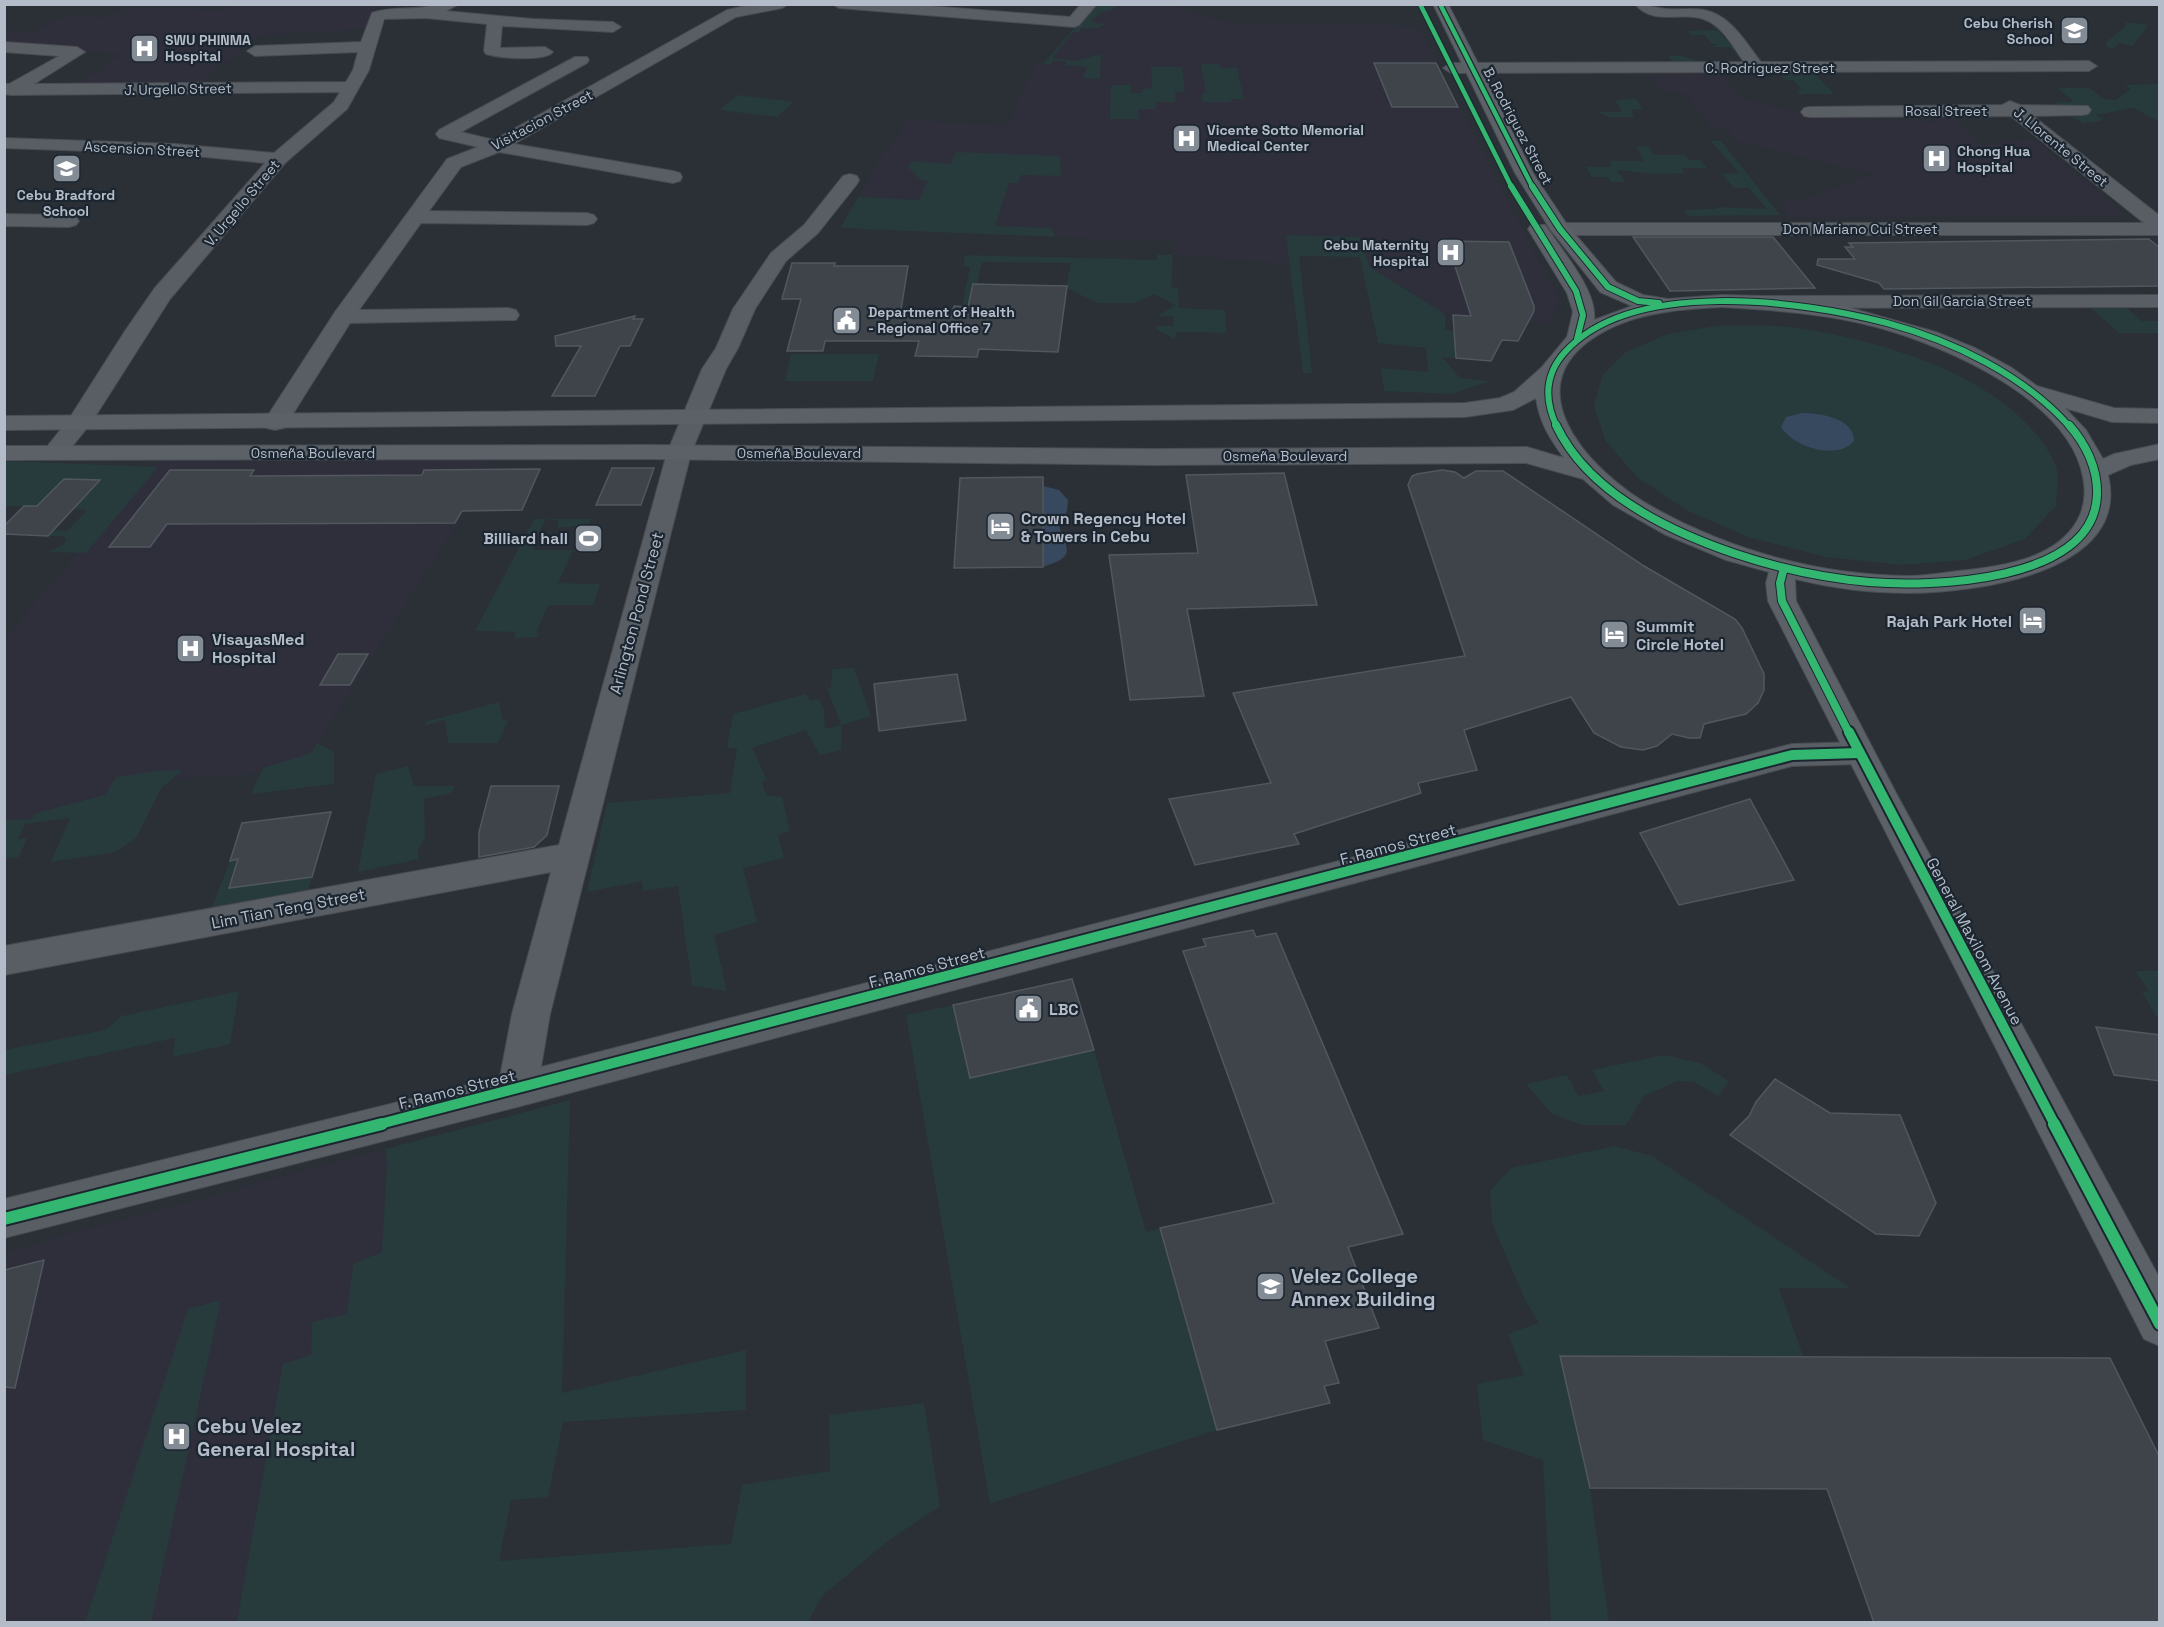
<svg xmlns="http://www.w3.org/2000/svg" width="2164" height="1627" font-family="'Space Grotesk',sans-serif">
	<rect width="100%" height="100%" fill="#2a3036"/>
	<g fill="#2f2f3c">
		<path d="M229 4 376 5 367 29 260 35 195 87H73L123 54 5 45 4 31 31 33 66 16 104 18 123 8 221 10Z"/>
		<path d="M1098 5H1176L1205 16 1236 23 1418 26 1558 297 1555 311 1549 324 1529 320 1445 314 1370 267 1359 237 1286 235 1290 264 1173 255V242L840 228 885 150H889L907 120 1007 126 1035 64H1043L1077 25Z"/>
		<path d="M1648 74H1721L1743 99 1828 120 1830 117 1935 122 1931 117H1952L1983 145 2032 138 2128 216 1790 218 1778 200 1799 201 1873 174 1737 141 1729 129 1710 127 1685 92 1661 91Z"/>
		<path d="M489 460 457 523 311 753 246 775 118 781 108 802 25 824 5 823V638L155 462Z"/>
		<path d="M417 1140 303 1622H5L4 1252Z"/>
	</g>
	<g fill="#273a3c">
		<path d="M1098 5H1118L1112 10 1099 13 1091 22 1105 24 1099 28H1080V32H1073L1052 58 1075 61 1101 54 1100 79 1083 78 1087 67 1065 65 1067 61H1053L1051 64H1043L1077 25Z"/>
		<path d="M2125 22 2148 25 2133 46 2119 43 2113 49 2108 48 2105 43 2126 26Z"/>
		<path d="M1717 30 1749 64H1675L1668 56H1683L1697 61H1742L1730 47H1714L1713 46 1717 45 1711 43 1705 35H1692L1688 31Z"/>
		<path d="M1201 64H1220V68H1237L1244 99H1231V102H1203L1201 93H1206Z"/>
		<path d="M1151 67H1182L1185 92H1175L1176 102H1156V109H1138L1139 119H1110L1111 85H1131V93H1142V89L1152 88Z"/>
		<path d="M1778 72H1813L1834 94H1800L1797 90 1802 89 1793 80H1785Z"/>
		<path d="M2159 84V121L2133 108 2096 115 2104 120 2083 124 2055 102H2074L2058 88H2089L2104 99 2116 100 2131 89 2124 85Z"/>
		<path d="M737 95 794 102 777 117 719 110Z"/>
		<path d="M1630 99H1637L1642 109H1631L1634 117H1608L1597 112H1622L1615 101Z"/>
		<path d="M1711 141H1721L1780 215 1688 216 1683 210 1717 209 1716 207 1767 209 1749 188H1734L1722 174 1739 173Z"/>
		<path d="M1648 146 1654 155H1684L1689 160H1700L1707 168H1682L1685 173 1654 174 1617 170 1625 182H1611L1608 177H1592L1586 167H1611L1610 161H1644L1637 147Z"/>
		<path d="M956 152 1060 156 1061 176 1021 175 1018 183H1009L995 226 1052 228 1055 237 840 228 858 197 919 200 928 180H921L908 167 911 161 950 164Z"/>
		<path d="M1286 235 1359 237 1370 267 1445 314V330L1454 331 1456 358 1442 357 1460 378 1490 381 1452 394 1384 391 1381 368 1428 372 1426 348 1378 343 1360 257 1299 256 1312 373H1303Z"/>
		<path d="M965 255 1157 260V255H1173L1171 287 1178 288 1179 308 1225 310 1226 333 1176 332 1175 339 1157 330 1156 326H1174L1173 316H1157L1176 305 1154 294 1135 303H1098L1066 288 1071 263 982 262 977 284H973L970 299 972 307 962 306 970 267 963 266Z"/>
		<path d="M2086 304 2124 305 2141 321H2159V333H2119Z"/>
		<path d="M1722 325C1744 326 1768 324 1790 327 1878 339 2017 377 2056 466 2060 476 2056 495 2056 506L2025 539 1965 560 1901 565 1826 557 1751 538 1686 510 1636 476 1605 440 1594 406 1602 376 1626 352 1667 334Z"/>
		<path d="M791 354H879L873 381H785Z"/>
		<path d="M7 461 158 467 86 553 48 552 64 544 66 539 63 536H48L53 530 67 531 87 510 73 509 99 480 64 479 37 506H5V464Z"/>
		<path d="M534 519H591L588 525 557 528 559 521 545 519 533 550H575L572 552 558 583 600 584 593 605H548L536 633H539L537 637 514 638 516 632 475 631Z"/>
		<path d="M854 668 871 716 842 725 841 750 820 755 806 730 752 748 767 780 762 782 766 795 782 797 790 831 778 835 784 858 743 868 757 922 714 935 727 991 692 986 678 886 643 891 642 881 587 892 607 803 730 793 737 748H727L733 714 806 694 810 701 819 699 824 710 825 729 841 725 827 688 831 687 832 669Z"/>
		<path d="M499 702 503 721 508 720 498 743H448L445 720 423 726 428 721Z"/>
		<path d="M317 743 334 752V784L251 794 263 768 311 753Z"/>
		<path d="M408 766 414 786H455L451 793 424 799 425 838 418 849 419 859 358 872 376 774Z"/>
		<path d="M183 770 161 788 136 838 116 852 51 862 70 818 25 824 18 839 27 838 19 857 5 859V820L32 819 36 813 105 795 116 777 156 771Z"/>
		<path d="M238 859 229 888 312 877 305 898 209 914 230 861Z"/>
		<path d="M2135 971H2159V1020L2142 992 2149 991Z"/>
		<path d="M239 991 230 1044 173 1057 175 1038 5 1075V1050L105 1030 122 1016Z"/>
		<path d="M953 1005 971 1078 1094 1050 1146 1232 1160 1229 1217 1430 990 1504 906 1015Z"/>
		<path d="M1664 1055 1700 1063 1729 1081 1718 1096 1694 1082 1678 1081 1644 1096 1626 1125H1582L1552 1114 1526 1084 1567 1075 1578 1096 1604 1091 1592 1070Z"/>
		<path d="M570 1100 562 1393 746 1350V1410L563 1422 548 1497 511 1500 499 1561 731 1544 742 1485 830 1471 829 1415 924 1403 940 1506 888 1541 822 1596 808 1622H237L283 1364 311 1355 312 1322 347 1314 353 1264 382 1252 387 1161 385 1149Z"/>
		<path d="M1615 1146 1652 1156 1850 1288H1779L1803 1356 1560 1355 1590 1488 1609 1622H1551L1543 1460 1483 1440 1477 1384 1524 1375 1508 1334 1539 1323 1526 1302 1492 1223 1490 1191 1511 1168Z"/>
		<path d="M221 1300 151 1622H85L188 1309Z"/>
	</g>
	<g fill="#37495f">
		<path d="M1802 413C1820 413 1854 418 1854 441 1837 461 1793 447 1781 427L1786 417Z"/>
		<path d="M1043 486 1059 490 1068 500 1067 511 1059 527C1070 553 1073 557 1043 567Z"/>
	</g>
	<g fill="#3f444a" stroke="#51575e" stroke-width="1.5">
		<path d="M1374 63H1436L1458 107H1392Z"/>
		<path d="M1633 237H1773L1815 288 1670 291Z"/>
		<path d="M2149 239 2160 248V286L1884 289 1879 283 1817 265 1818 259H1855L1845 247H1853L1849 243Z"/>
		<path d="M1447 241 1509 242 1534 306V311L1518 341 1502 340 1491 361 1456 358 1453 315 1471 316Z"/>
		<path d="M792 263H835L834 266H908L900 316 951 317 954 306 968 307 973 284 1067 286 1058 352 979 349 977 357 915 356 919 341H825L823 351H787L801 299H782Z"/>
		<path d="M635 316 633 319H643L630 346H620L595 396H552L581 346H556L555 336Z"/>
		<path d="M612 468H654L641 505H596Z"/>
		<path d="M540 469 522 510 462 511 455 523 167 524 150 547H109L170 470H254L250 476 422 475 424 470Z"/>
		<path d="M1442 470 1455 472 1464 478 1476 471H1503L1644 566 1735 619 1742 628 1764 674V690L1758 703 1746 714 1704 724 1700 738H1689L1672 734 1657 746 1643 750 1621 747 1594 733 1571 697 1464 730 1477 770 1418 783 1421 793 1294 834 1299 844 1195 865 1169 799 1271 783 1233 693 1465 656 1408 485 1412 476 1417 474Z"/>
		<path d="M1284 473 1317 605 1187 609 1204 696 1130 700 1109 555 1198 553 1186 475Z"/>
		<path d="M1043 477V567L954 568 960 478Z"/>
		<path d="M64 479 100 480 48 536 4 534V526L24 506H37Z"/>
		<path d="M338 654H368L350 685H320Z"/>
		<path d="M957 674 966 720 879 731 874 684Z"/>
		<path d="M491 786H559L547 835 534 847 479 857V832Z"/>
		<path d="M1750 799 1794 880 1679 905 1640 833Z"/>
		<path d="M331 812 312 877 229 888 238 859 230 861 242 823Z"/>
		<path d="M1253 930 1256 937 1276 933 1403 1234 1348 1247 1379 1328 1325 1341 1339 1383 1324 1386 1330 1403 1217 1430 1160 1228 1274 1203 1183 951 1206 946 1203 939Z"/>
		<path d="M1072 979 1094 1050 970 1078 953 1005Z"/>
		<path d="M2096 1027 2160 1035V1081L2114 1075Z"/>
		<path d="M1775 1079 1830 1113 1900 1115 1936 1203 1919 1236 1876 1234 1730 1135 1749 1116 1756 1102Z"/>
		<path d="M44 1260 15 1388 4 1387V1270Z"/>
		<path d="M1560 1356 2110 1358 2160 1458V1623H1874L1827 1489 1590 1488Z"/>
	</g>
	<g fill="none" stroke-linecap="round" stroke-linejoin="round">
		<defs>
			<g id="minor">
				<path d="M437 4H459L446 11 533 19 613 22 621 27 613 32 502 26 500 48 545 47 553 52C545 62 499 58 486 54L484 51 487 24 426 18 384 19 369 70 347 109 285 163 170 299 91 423 63 458 54 460 45 458 42 453 69 419 125 331 154 289 265 163 175 154 4 148V138L175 144 274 153 334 102 340 92 11 95 4 94V84H9L59 56 4 52V42L77 47 85 52 34 84 346 82 353 70 358 52 255 56 247 51 255 46 361 42 372 13C392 5 415 12 437 4Z"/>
				<path d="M754 4H789L782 8 736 17 514 144 673 171 680 173 682 177 680 181 673 183 499 152 461 167 429 211 587 213 594 215 597 219 594 223 587 225 421 223 359 310 508 308 516 310 519 315 516 320 350 323 284 428 275 430 266 428 263 423 335 312 447 159 478 147 439 138 436 134 439 130 575 57H587L589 60 587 63 461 132 494 140 727 10Z"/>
				<path d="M832 4H904L1070 17 1081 4H1097L1079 25 1074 27 839 8Z"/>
				<path d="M1635 4C1647 4 1655 8 1667 9 1679 10 1692 8 1704 10 1731 15 1745 42 1761 62L2089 61 2097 66 2089 71 1451 73 1443 68 1451 63 1744 62C1734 48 1723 27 1706 20 1683 10 1654 27 1635 4Z"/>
				<path d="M2010 101 2020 105 2088 106 2091 110 2088 114 2082 115 2033 116 2160 216V235H1560L1553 233 1550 229 1553 225 1560 223H2144L2011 116 1810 117 1804 116 1801 112 1804 108 1810 107 2002 105Z"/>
				<path d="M850 174 857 176 859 180 857 184 818 233 786 261 755 309 738 348 726 369 691 453 550 1014 541 1067 1792 744 1859 742 1870 745 1875 753 1870 761 1859 764 1792 766 517 1107 4 1238V1199L500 1077 512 1014 551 872 4 975V946L559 845 667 453 702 369 716 348 733 309 771 253 804 225 843 176Z"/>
				<path d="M4 214 69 215 76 217 79 221 76 225 69 227 4 226Z"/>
				<path d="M2160 295V307L1765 308 1757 307 1754 302 1757 297 1765 296Z"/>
			</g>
			<path id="major" d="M1433 4H1448L1533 173 1568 226 1616 282 1643 295 1668 299 1722 295 1763 296 1847 307 1936 332 1975 348 2012 368 2037 386 2114 408 2160 409V423L2112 422 2065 408 2086 430 2103 459 2114 454 2160 444V459L2131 465 2108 475C2132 573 1974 593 1908 593 1871 593 1831 588 1795 579L1796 601 1896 793 2160 1279V1346L2144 1339 1768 601 1766 583 1769 572 1726 560 1664 534 1613 505 1583 479 1526 463 1155 465 647 459 4 460V446L647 445 1155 449 1527 447 1564 458C1550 439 1539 422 1536 398L1513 410 1465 417 4 430V416L1465 403 1500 398 1514 392 1542 367 1567 337 1569 329 1573 312 1567 293 1528 229 1531 225H1545L1548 229C1563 252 1598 292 1594 320L1632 306 1600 292 1550 229 1515 173ZM1722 307C1775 310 1829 314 1880 328 1948 347 2069 400 2083 477 2086 492 2085 507 2077 521 2055 560 1998 567 1958 571 1941 573 1924 576 1907 576 1820 575 1732 551 1656 509 1584 469 1503 377 1615 326 1649 311 1686 309 1722 307Z"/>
		</defs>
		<use href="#minor" stroke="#484c51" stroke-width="2"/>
		<use href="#major" stroke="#474c53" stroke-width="2"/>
		<use href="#minor" fill="#595e64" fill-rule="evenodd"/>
		<use href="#major" fill="#5b6166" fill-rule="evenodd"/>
		<defs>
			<g id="cycleway-far4">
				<path d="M1420 4 1512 188"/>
				<path d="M1440 4 1533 188"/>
			</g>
			<g id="cycleway-far3">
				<path d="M1511 186 1576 291 1583 315 1577 339"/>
				<path d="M1532 186 1560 229 1608 287 1638 301 1659 303"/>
				<path d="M1557 427C1544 400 1545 374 1565 352 1632 278 1800 300 1887 323 1953 341 2024 375 2070 427"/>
			</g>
			<g id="cycleway-far2">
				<path d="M1556 425C1588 493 1668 531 1736 554 1778 568 1824 578 1869 582 1931 587 2094 583 2097 495 2098 469 2086 444 2069 425"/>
				<path d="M1784 568 1780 583 1782 601 1849 733"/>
			</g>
			<g id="cycleway-far1">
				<path d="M1849 732 2055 1125"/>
				<path d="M376 1125 1792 755 1859 753"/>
			</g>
			<g id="cycleway">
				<path d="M2054 1124 2160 1324"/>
				<path d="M4 1219 382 1124"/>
			</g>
		</defs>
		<use href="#cycleway-far4" stroke="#1c2631" stroke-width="7"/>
		<use href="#cycleway-far3" stroke="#1c2631" stroke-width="8"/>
		<use href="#cycleway-far2" stroke="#1c2631" stroke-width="10"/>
		<use href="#cycleway-far1" stroke="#1c2631" stroke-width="14"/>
		<use href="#cycleway" stroke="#1c2631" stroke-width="16"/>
		<use href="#cycleway-far4" stroke="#33b770" stroke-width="4.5"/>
		<use href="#cycleway-far3" stroke="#33b770" stroke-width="6"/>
		<use href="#cycleway-far2" stroke="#33b770" stroke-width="8"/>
		<use href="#cycleway-far1" stroke="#33b770" stroke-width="10"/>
		<use href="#cycleway" stroke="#33b770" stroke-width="12"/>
	</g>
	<defs>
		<symbol id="school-square" viewBox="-11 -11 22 22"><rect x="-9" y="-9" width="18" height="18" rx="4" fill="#838b95" stroke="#1c2631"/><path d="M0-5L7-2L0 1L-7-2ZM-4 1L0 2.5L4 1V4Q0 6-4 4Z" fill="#fff"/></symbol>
		<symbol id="hospital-square" viewBox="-11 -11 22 22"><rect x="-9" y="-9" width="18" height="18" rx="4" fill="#838b95" stroke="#1c2631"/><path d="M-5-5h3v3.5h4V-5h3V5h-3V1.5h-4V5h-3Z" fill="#fff"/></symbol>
		<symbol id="civic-square" viewBox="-11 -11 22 22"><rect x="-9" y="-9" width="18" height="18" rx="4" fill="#838b95" stroke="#1c2631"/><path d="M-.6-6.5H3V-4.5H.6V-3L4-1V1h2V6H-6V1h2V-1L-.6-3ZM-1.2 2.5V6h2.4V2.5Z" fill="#fff"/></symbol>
		<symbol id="hotel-square" viewBox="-11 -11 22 22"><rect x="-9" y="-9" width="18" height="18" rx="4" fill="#838b95" stroke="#1c2631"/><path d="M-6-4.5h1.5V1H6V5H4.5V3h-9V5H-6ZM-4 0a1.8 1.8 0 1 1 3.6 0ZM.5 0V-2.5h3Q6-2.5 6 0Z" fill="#fff"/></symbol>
		<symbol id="stadium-square" viewBox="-11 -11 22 22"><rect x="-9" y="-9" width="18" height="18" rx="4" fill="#838b95" stroke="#1c2631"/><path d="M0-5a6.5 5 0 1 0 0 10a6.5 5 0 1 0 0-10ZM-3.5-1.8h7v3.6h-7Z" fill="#fff"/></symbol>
		<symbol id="university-square" viewBox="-11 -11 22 22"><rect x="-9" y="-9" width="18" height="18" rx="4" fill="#838b95" stroke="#1c2631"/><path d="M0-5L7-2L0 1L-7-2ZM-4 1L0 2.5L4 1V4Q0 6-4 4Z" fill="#fff"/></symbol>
	</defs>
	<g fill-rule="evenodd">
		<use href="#school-square" x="2058" y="14" width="33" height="33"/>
		<use href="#hospital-square" x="128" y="32" width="33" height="33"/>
		<use href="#hospital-square" x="1170" y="122" width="33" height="33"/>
		<use href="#hospital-square" x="1920" y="142" width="33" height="33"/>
		<use href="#school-square" x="50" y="152" width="33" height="33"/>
		<use href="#hospital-square" x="1434" y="236" width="33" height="33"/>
		<use href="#civic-square" x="830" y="304" width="33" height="33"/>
		<use href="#hotel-square" x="984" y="510" width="33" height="33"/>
		<use href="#stadium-square" x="572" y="522" width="33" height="33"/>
		<use href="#hotel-square" x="2016" y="604" width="33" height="33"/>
		<use href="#hotel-square" x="1598" y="618" width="33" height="33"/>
		<use href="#hospital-square" x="174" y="632" width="33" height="33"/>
		<use href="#civic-square" x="1012" y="992" width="33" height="33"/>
		<use href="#university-square" x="1254" y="1270" width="33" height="33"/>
		<use href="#hospital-square" x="160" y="1420" width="33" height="33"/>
	</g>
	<g text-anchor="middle" stroke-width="4.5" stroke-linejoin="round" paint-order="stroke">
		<g font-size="14" font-weight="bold" fill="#b3bcc8" stroke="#1c2631" text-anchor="start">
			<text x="2053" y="28" text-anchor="end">Cebu Cherish<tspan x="2053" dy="16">School</tspan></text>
			<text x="165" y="45">SWU PHINMA<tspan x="165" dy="16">Hospital</tspan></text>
			<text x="1207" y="135">Vicente Sotto Memorial<tspan x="1207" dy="16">Medical Center</tspan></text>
			<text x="1957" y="156">Chong Hua<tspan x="1957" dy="16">Hospital</tspan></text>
			<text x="66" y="200" text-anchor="middle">Cebu Bradford<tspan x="66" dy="16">School</tspan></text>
			<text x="1429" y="250" text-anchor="end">Cebu Maternity<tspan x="1429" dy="16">Hospital</tspan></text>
			<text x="868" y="317">Department of Health<tspan x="868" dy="16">- Regional Office 7</tspan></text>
		</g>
		<g font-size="14" fill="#b3bcc8" stroke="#1c2631">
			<text x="1770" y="73">C. Rodriguez Street</text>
			<text transform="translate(178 89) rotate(-1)" y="5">J. Urgello Street</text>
			<text x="1946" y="116">Rosal Street</text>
			<text transform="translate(542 120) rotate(-28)" y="5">Visitacion Street</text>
			<text transform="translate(1518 126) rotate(62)" y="5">B. Rodriguez Street</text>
			<text transform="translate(2061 147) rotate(39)" y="5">J. Llorente Street</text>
			<text transform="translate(142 149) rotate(3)" y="5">Ascension Street</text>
			<text transform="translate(242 203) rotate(-50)" y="5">V. Urgello Street</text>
			<text x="1860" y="234">Don Mariano Cui Street</text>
			<text x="1962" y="306">Don Gil Garcia Street</text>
			<text x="313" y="458">Osmeña Boulevard</text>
			<text x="799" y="458">Osmeña Boulevard</text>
			<text x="1285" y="461">Osmeña Boulevard</text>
		</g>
		<g font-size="16" font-weight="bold" fill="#b3bcc8" stroke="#1c2631" text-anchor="start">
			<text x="1021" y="524">Crown Regency Hotel<tspan x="1021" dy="18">&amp; Towers in Cebu</tspan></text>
			<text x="568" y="544" text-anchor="end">Billiard hall</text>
			<text x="2012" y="627" text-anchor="end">Rajah Park Hotel</text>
			<text x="1636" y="632">Summit<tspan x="1636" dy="18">Circle Hotel</tspan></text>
			<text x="212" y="645">VisayasMed<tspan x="212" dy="18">Hospital</tspan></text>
			<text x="1049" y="1015">LBC</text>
		</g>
		<g font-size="16" fill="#b3bcc8" stroke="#1c2631">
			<text transform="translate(636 613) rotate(-75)" y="6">Arlington Pond Street</text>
			<text transform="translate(1398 844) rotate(-15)" y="6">F. Ramos Street</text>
			<text transform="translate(288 908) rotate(-11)" y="6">Lim Tian Teng Street</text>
			<text transform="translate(1975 941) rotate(62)" y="6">General Maxilom Avenue</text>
			<text transform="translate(927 967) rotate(-15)" y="6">F. Ramos Street</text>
			<text transform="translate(457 1089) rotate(-14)" y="6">F. Ramos Street</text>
		</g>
		<g font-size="20" font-weight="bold" fill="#b3bcc8" stroke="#1c2631" text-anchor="start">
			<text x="1291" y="1283">Velez College<tspan x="1291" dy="23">Annex Building</tspan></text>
			<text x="197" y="1433">Cebu Velez<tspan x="197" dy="23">General Hospital</tspan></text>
		</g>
	</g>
	<rect width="2164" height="1627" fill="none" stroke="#b3bcc8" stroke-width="12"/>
</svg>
